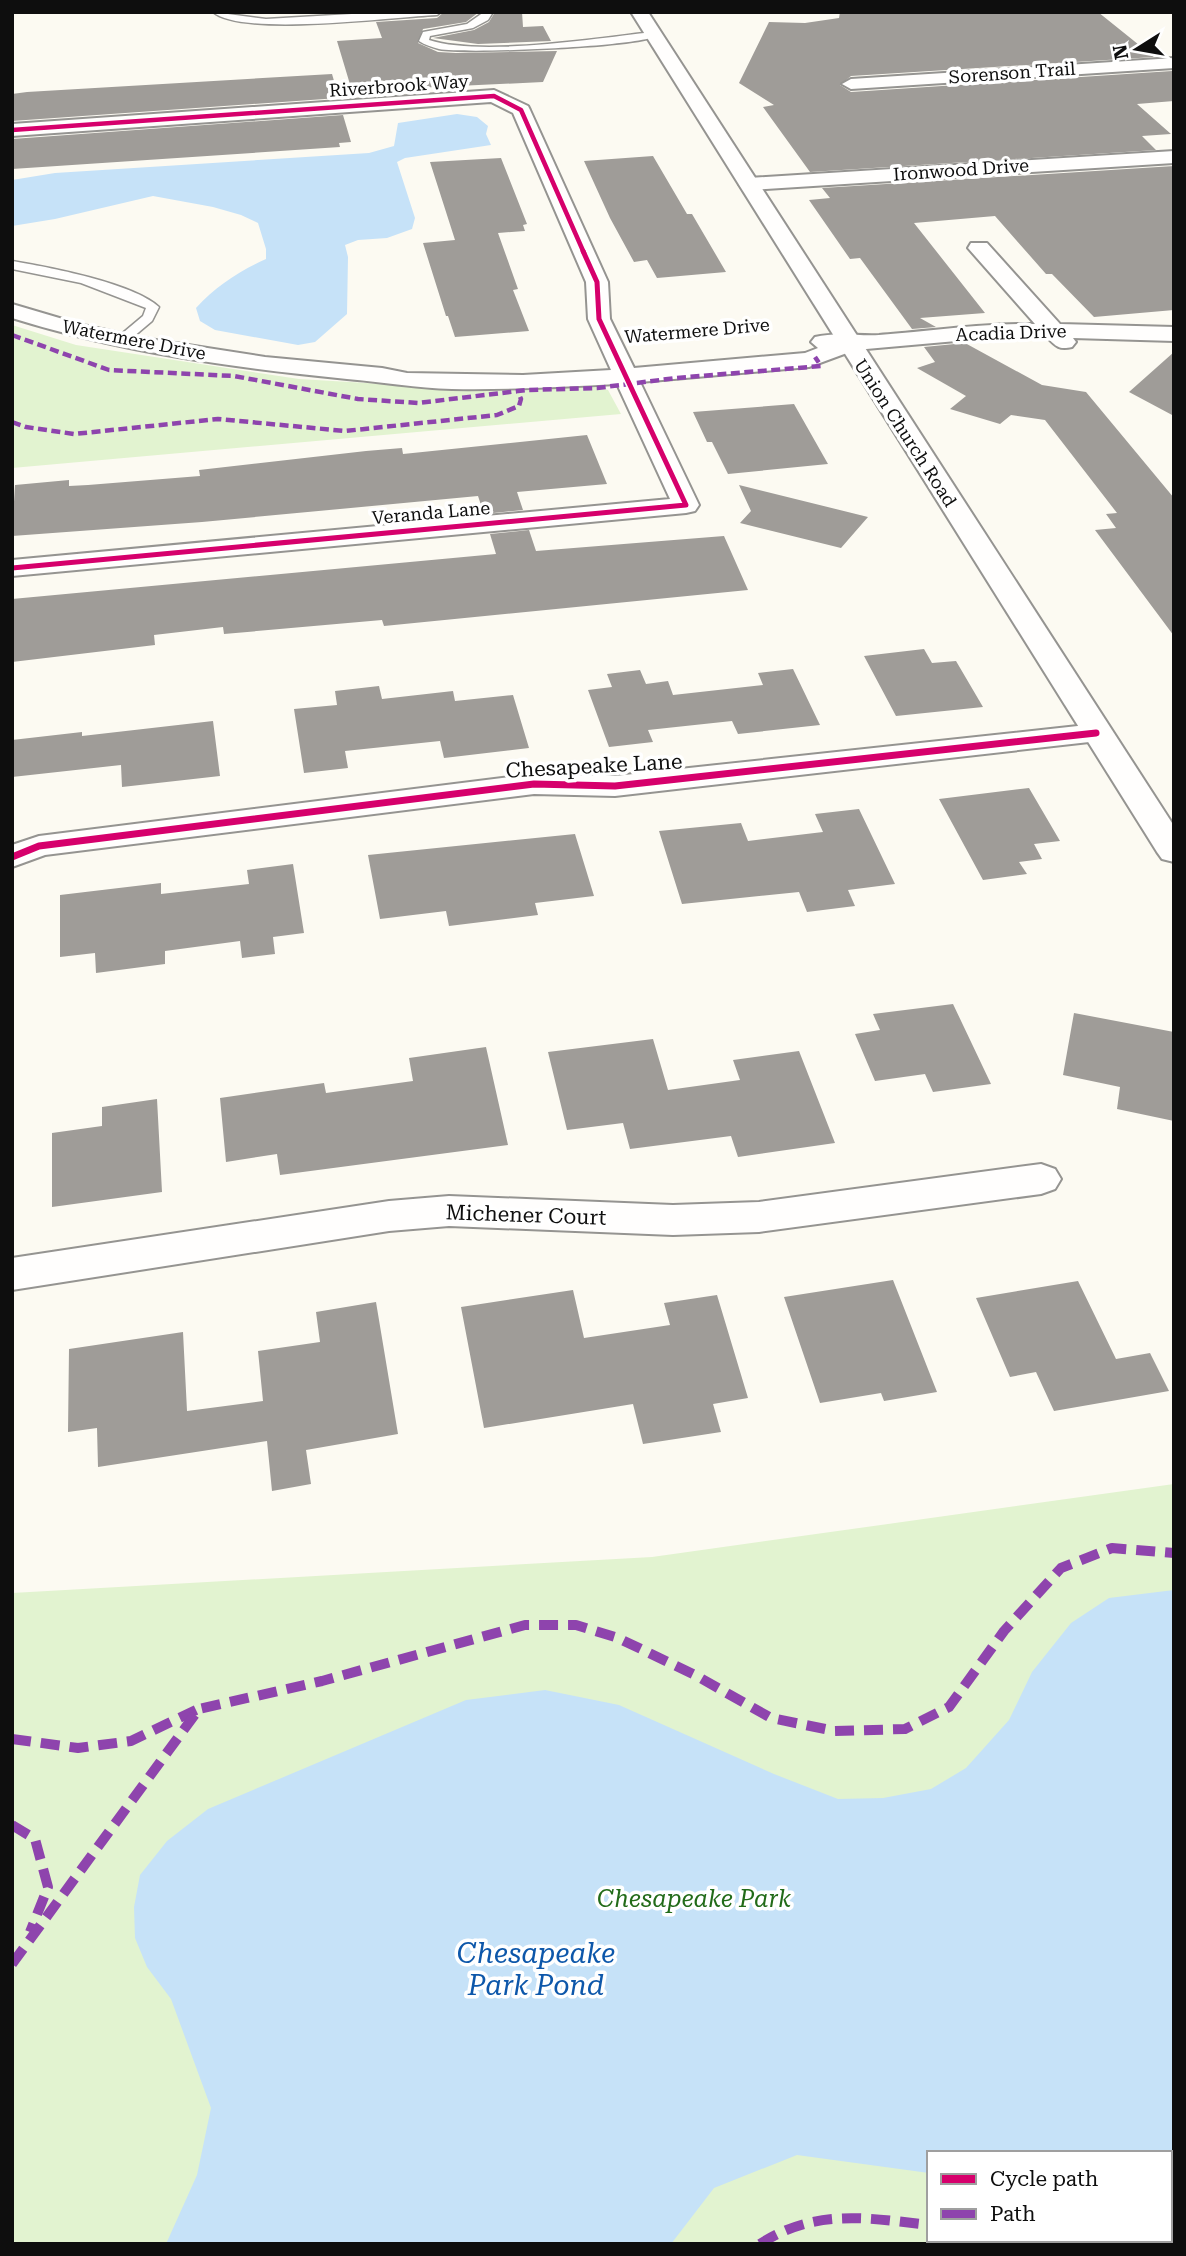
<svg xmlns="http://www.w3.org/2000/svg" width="1186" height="2256" font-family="'Roboto Serif',serif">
	<rect width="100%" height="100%" fill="#fcfaf2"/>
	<g fill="#e2f3d0" fill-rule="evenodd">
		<path d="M12 325 76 345 299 379 484 390 590 383 608 390 621 414 12 468Z"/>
		<path d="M1174 1484V2244H12V1593L652 1557ZM929 2153H1170V2240H929Z"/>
	</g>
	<g fill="#c6e2f8">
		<path d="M457 114 477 117 488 126 486 134 491 145 405 158 397 162 415 218 412 229 387 238 358 240 345 245 348 257 347 314 315 342 298 345 215 330 200 321 196 308C216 286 239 271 266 259V249L258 223 241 215 213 207 153 196 55 219 12 226V180L55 173 369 153 394 146 398 123Z"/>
		<path d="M1174 1590V2212L1170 2213V2153H929V2173L797 2155 714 2188 671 2244H166L197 2175 211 2108 171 1999 147 1967 135 1938 134 1907 140 1875 167 1841 208 1809 466 1700 545 1690 619 1705 774 1774 838 1799 883 1798 931 1789 966 1768 1009 1720 1032 1672 1071 1623 1109 1598Z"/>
	</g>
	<g fill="#9f9c98">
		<path d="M444 12H479L466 22 423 29 418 43 438 52 456 53 557 51 543 82 352 91 337 41 382 38 376 22 437 18Z"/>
		<path d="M495 12H522L523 27 543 26 551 41 478 44 433 38 474 30 489 22Z"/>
		<path d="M840 12H1098L1154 57 851 76 840 85 851 92 1172 71 1174 101 1137 104 1171 134 1142 136 1156 150 810 172 763 107 774 105 739 83 769 22 805 23 839 18Z"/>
		<path d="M332 74 339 98 12 121V94L27 92Z"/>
		<path d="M343 115 351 142 339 143 340 147 12 169V139Z"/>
		<path d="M653 156 687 214H692L726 272 657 278 647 260 634 262 610 218 584 161Z"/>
		<path d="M501 158 527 224 523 225 525 231 498 233 518 289 513 290 529 331 455 337 448 316H446L423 243 455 240 430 162Z"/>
		<path d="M1174 166V310L1094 317 1052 274H1046L995 216 914 223 985 313 920 318 936 327 912 329 860 258 850 259 809 200 830 198 822 188Z"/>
		<path d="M965 343 1042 385 1086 392 1174 498V636L1095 530 1116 528 1106 514 1117 513 1045 420 1011 415 1000 424 950 409 966 396 917 368 935 362 924 347Z"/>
		<path d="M1174 352V416L1129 392Z"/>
		<path d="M794 404 828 464 728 474 712 442H707L693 412Z"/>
		<path d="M587 435 607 484 517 492 523 510 484 514 478 496 202 522 12 536 15 485 69 480V486L88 485 200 476 199 470 366 451 402 448 403 454Z"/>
		<path d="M739 485 868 517 841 548 740 523 751 511Z"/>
		<path d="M529 530 536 551 724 536 748 590 384 626 382 620 224 634 223 627 154 635 155 645 12 662V599L496 554 490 534Z"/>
		<path d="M924 649 932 663 956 661 983 707 896 716 864 656Z"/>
		<path d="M793 669 820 725 738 734 732 721 648 730 653 742 609 747 588 690 612 687 607 674 640 670 646 684 668 681 673 695 763 685 758 673Z"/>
		<path d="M379 686 382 699 453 691 455 701 513 695 529 748 444 758 440 741 345 751 348 768 304 773 294 709 337 705 335 691Z"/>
		<path d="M213 721 220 776 122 787 121 765 12 777V740L82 732V736Z"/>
		<path d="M1029 788 1060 841 1034 844 1042 859 1019 862 1027 874 983 880 939 799Z"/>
		<path d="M859 809 895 884 848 890 855 906 807 912 799 892 682 904 659 831 741 823 748 841 823 832 815 814Z"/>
		<path d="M575 834 594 896 535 903 538 915 449 926 446 911 380 919 368 855Z"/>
		<path d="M293 864 304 933 273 937 275 954 242 958 240 941 165 951V964L96 973 95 953 60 957V895L161 883V894L249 884 247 870Z"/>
		<path d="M953 1004 991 1084 933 1092 925 1074 875 1081 855 1034 880 1030 873 1014Z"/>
		<path d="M1074 1013 1174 1032V1121L1117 1109 1120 1087 1063 1075Z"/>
		<path d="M653 1039 668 1090 740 1080 733 1060 799 1051 835 1143 738 1157 731 1136 630 1149 623 1123 567 1130 548 1052Z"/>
		<path d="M486 1047 508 1145 280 1175 277 1154 226 1162 220 1098 324 1083 326 1093 413 1081 409 1058Z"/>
		<path d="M157 1099 162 1192 52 1207V1133L102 1126V1107Z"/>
		<path d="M893 1280 937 1392 884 1401 881 1393 820 1403 784 1297Z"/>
		<path d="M1078 1281 1116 1359 1150 1353 1169 1391 1054 1411 1036 1372 1010 1377 976 1298Z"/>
		<path d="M573 1290 584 1338 670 1325 664 1303 717 1295 748 1398 713 1404 721 1432 643 1444 633 1404 484 1428 461 1307Z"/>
		<path d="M376 1302 398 1434 306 1450 311 1484 272 1491 267 1441 98 1467 97 1428 68 1432 69 1349 183 1332 187 1411 263 1401 258 1351 320 1342 316 1312Z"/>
	</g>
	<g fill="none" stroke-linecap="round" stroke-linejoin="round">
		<defs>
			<g id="service">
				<path d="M213 12 266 19 386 12H441L437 15C394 17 241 37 213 12Z"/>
				<path d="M484 12H493L488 20 473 28 430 36 429 40C482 57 596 38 654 32L659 35C640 47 467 54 439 49 432 47 425 45 419 41L423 32 467 24Z"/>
				<path d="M12 261C48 267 133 283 159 307L152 321 126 343H118V337L143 316 146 308 81 283 12 269Z"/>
			</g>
			<g id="minor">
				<path d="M1174 58V68L851 89 842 84 851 79Z"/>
				<path d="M494 90 528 106 530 110 608 282 610 319 634 368 805 353 818 348 811 342 815 337C835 332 858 336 879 335 931 331 983 323 1035 324L968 248 971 243H987L1060 324 1174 327V341L1073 338 1076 342 1072 347C1060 350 1056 347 1047 337L979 339 855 350 809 367 640 382 699 505 695 511 686 513 12 576V560L670 499 617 384C562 387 507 390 452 389 417 388 382 382 347 379 233 368 122 352 12 318V304L83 325 143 338 265 357 382 368 407 373 523 375 611 370 588 319 586 282 513 113 491 102 12 136V124Z"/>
				<path d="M1174 151V163L749 190 742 188 739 184 742 180 749 178Z"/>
				<path d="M1096 724 1107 726 1111 733 1107 740 615 796 534 794 45 855 12 867V845L39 836 534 774 615 776Z"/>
				<path d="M1041 1164 1055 1169 1061 1179 1055 1189 1041 1194 759 1232 673 1235 449 1226 389 1231 12 1290V1258L389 1201 449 1196 673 1205 759 1202Z"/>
			</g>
			<path id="tertiary" d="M631 12H648L1174 826V862L1162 859 1157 852Z"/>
		</defs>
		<use href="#service" stroke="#959491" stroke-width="3"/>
		<use href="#minor" stroke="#959491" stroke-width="4"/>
		<use href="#tertiary" stroke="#959491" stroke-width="4"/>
		<use href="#service" fill="#fffefd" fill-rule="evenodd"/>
		<use href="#minor" fill="#fffefd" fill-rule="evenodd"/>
		<use href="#tertiary" fill="#fffefd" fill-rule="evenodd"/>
		<g stroke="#8e44ad" stroke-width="4.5" stroke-dasharray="9 4.5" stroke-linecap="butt">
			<path d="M12 335 109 370 234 376 358 399 418 403 527 390 597 388 676 378 821 366 815 357"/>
			<path d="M12 422 26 427 74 434 218 419 345 431 497 415 519 406 521 399 518 392"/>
		</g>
		<path stroke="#8e44ad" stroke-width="8" stroke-dasharray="15 8" stroke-linecap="butt" d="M1111 1548H1115"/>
		<g stroke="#8e44ad" stroke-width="10" stroke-dasharray="19 10" stroke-linecap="butt">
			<path d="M12 1739 78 1748 131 1741 196 1710"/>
			<path d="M12 1825 35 1839 48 1887 30 1932"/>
			<path d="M12 1964 199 1709 322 1681 525 1625H576L618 1638 695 1675 771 1718 835 1731 905 1729 949 1707 1004 1631 1061 1568 1112 1548 1174 1553"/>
			<path d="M998 2240 1009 2244"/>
			<path d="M760 2244C816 2208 867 2218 929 2225"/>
		</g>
		<defs>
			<path id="cycleway-far2" d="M12 130 494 96 521 110 584 253"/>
			<path id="cycleway-far1" d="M12 568 686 505 599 319 597 282 583 251"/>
			<path id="cycleway" d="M12 857 39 846 534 784 615 786 1096 733"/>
		</defs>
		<use href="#cycleway-far2" stroke="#fff" stroke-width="6"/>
		<use href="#cycleway-far1" stroke="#fff" stroke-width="8"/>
		<use href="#cycleway" stroke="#fff" stroke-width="10"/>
		<use href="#cycleway-far2" stroke="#d6006c" stroke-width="4.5"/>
		<use href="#cycleway-far1" stroke="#d6006c" stroke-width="5"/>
		<use href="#cycleway" stroke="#d6006c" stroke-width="7"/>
	</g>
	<g text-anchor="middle" stroke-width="7" stroke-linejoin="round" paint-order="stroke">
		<g font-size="18" fill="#0e0e0e" stroke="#fff">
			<text transform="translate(1012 73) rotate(-4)" y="6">Sorenson Trail</text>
			<text transform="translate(399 86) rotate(-4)" y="6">Riverbrook Way</text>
			<text transform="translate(961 170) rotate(-4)" y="6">Ironwood Drive</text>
			<text transform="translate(697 331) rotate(-5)" y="6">Watermere Drive</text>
			<text transform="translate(1011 333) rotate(-2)" y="6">Acadia Drive</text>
			<text transform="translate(134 340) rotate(11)" y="6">Watermere Drive</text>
			<text transform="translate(905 433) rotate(57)" y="6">Union Church Road</text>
			<text transform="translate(431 513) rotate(-5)" y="6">Veranda Lane</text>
		</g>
		<g font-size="21" fill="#0e0e0e" stroke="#fff">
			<text transform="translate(594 766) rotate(-3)" y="7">Chesapeake Lane</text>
			<text transform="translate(526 1215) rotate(2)" y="7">Michener Court</text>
		</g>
		<g font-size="24" font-style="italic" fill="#226b19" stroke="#fff">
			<text x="694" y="1907">Chesapeake Park</text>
		</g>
		<g font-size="28" font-style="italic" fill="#0d57aa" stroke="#fff">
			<text x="536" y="1963">Chesapeake<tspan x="536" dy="32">Park Pond</tspan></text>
		</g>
	</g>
	<rect width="1186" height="2256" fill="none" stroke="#0e0e0e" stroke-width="28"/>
	<rect x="927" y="2151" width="245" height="91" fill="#ffffff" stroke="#9f9f9f" stroke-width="2"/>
	<rect x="941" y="2174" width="35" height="10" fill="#d6006c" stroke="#9f9f9f" stroke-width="2"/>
	<text x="990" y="2186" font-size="21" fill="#0e0e0e">Cycle path</text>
	<rect x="941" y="2209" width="35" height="10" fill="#8e44ad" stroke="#9f9f9f" stroke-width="2"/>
	<text x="990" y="2221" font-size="21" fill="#0e0e0e">Path</text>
	<g transform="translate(1137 49) rotate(259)" stroke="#ffffff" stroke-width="5" paint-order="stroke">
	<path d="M0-5L12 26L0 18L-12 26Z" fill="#0e0e0e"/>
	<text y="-10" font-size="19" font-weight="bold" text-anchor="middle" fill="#0e0e0e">N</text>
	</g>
</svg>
